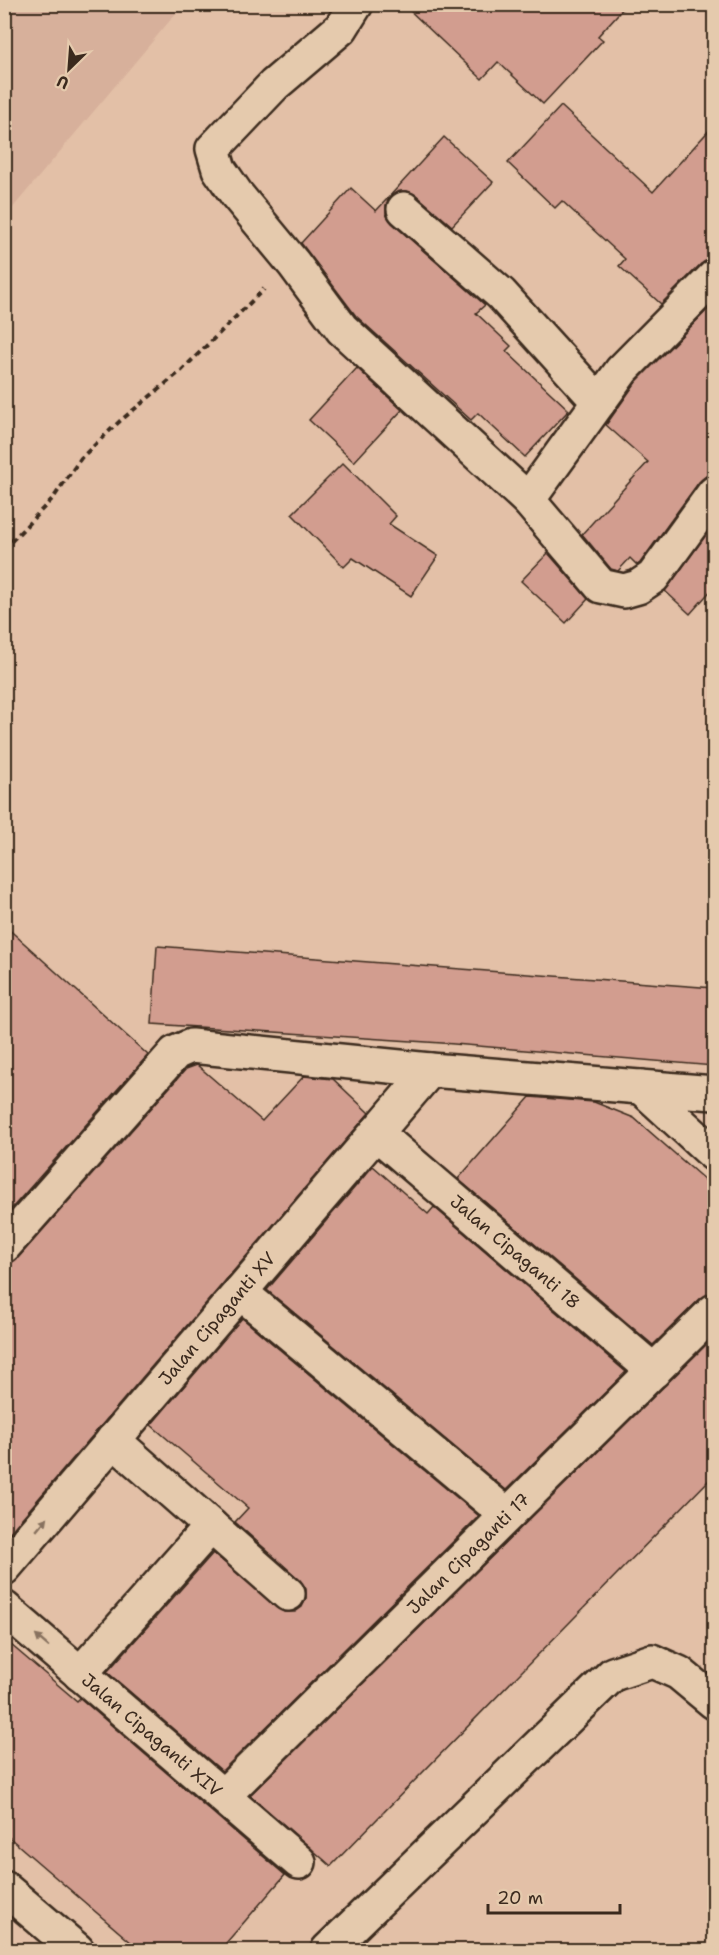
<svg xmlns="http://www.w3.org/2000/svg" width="719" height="1955" font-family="'Shantell Sans',sans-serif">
	<rect width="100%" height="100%" fill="#e3c0a7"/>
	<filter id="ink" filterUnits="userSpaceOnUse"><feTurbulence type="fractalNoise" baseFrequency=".0167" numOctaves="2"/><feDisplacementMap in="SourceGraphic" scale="12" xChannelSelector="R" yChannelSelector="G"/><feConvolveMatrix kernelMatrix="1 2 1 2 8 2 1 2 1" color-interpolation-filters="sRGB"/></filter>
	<g filter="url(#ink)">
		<path fill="#d7b09b" d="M5 4 183 5 5 217 4 5Z"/>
		<g fill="#d29d8f" stroke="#3b2a1e" stroke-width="1.5">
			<path d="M403 4H627L598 36 603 40 543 104 498 62 482 79Z"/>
			<path d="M561 106 653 192 714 125V259L701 264 661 304 619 266 625 259 562 201 555 208 508 163Z"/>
			<path d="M444 137 493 182 452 226 416 195 407 191 397 192 390 197 386 205V214L392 223 485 305 476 313 511 346 506 351 569 410 525 457 478 413 471 420 356 316 301 243 351 188 376 211Z"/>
			<path d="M714 303V475L706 476 699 482 640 563 637 565 630 558 618 571 611 569 582 534 648 462 606 425 636 382Z"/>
			<path d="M357 368 402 410 354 462 309 420Z"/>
			<path d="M343 463 396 516 389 524 438 556 411 596 353 558 344 567 292 514Z"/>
			<path d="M714 524V587L690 614 665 591Z"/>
			<path d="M548 553 588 599 566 623 521 581Z"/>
			<path d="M4 925 148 1055 4 1217Z"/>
			<path d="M157 946 714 988V1066L442 1043 152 1024Z"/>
			<path d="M197 1065 262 1121 304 1076 333 1079 369 1113 4 1539V1264L18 1258 186 1069Z"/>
			<path d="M530 1097 594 1102 634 1118 714 1188V1293L701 1298 653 1345 458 1179Z"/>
			<path d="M373 1166 428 1214 434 1207 626 1372 506 1490 267 1290Z"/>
			<path d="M242 1318 479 1516 222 1771 107 1672 213 1553 284 1612H295L302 1607 306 1598V1589L300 1580 235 1522 248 1508 151 1425Z"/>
			<path d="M714 1337V1475L331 1866 250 1795Z"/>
			<path d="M4 1639 77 1701 80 1698 285 1875 220 1950H140L4 1833Z"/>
		</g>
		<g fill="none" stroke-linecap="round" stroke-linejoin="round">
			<defs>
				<g id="minor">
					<path d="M356 4 341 28 274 85 213 149 219 169 237 195 294 264 342 329 528 500 601 586 624 591 638 587 653 577 714 493"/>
					<path d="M404 209 501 294 599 402"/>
					<path d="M528 500 622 370 714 277"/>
					<path d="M641 1087 714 1154"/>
					<path id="s1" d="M376 1133 654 1371"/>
					<path d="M4 1246 175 1053 191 1046 430 1070 714 1093"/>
					<path d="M240 1292 507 1515"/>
					<path d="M113 1440 288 1594"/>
					<path id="s2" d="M4 1568 430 1070"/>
					<path id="s3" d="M4 1608 299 1862"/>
					<path d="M80 1674 211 1526"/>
					<path id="s4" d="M223 1796 714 1311"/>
					<path d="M4 1888 77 1950"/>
					<path d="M328 1950 613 1674 652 1661 679 1673 714 1702"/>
				</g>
			</defs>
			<use href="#minor" stroke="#3b2a1e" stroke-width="38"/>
			<path stroke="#3b2a1e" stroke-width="4" stroke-dasharray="6 4.5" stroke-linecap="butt" d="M4 549 54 497 81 458 120 421 181 371 264 289"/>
			<use href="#minor" stroke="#e5caad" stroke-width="33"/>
		</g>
		<defs><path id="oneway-solid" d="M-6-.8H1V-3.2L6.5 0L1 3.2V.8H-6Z" transform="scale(1.5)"/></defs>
		<g fill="#88725e">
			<use href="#oneway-solid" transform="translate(42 1524) rotate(-50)"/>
			<use href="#oneway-solid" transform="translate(42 1641) rotate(-139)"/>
		</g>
	</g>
	<g text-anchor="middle" stroke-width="5" stroke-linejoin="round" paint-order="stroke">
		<g font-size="18" fill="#3b2a1e" stroke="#e5caad">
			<text dy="6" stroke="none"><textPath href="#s1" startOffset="183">Jalan Cipaganti 18</textPath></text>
			<text dy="6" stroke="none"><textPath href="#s2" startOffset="328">Jalan Cipaganti XV</textPath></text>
			<text dy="6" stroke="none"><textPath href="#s4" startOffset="345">Jalan Cipaganti 17</textPath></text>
			<text dy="6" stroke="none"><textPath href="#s3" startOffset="195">Jalan Cipaganti XIV</textPath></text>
		</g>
	</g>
	<rect width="719" height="1955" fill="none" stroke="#e5caad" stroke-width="24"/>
	<rect x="12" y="12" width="695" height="1931" fill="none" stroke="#3b2a1e" stroke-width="2" filter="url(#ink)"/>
	<g transform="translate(69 69) rotate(205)" stroke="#e5caad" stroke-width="4.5" paint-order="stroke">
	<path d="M0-4.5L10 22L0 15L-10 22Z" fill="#3b2a1e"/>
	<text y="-9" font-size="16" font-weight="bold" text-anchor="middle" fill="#3b2a1e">U</text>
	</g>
	<path d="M488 1904v9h132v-9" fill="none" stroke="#3b2a1e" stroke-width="3"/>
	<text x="497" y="1904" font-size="18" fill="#3b2a1e" stroke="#e5caad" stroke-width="4.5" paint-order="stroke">20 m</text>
</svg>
